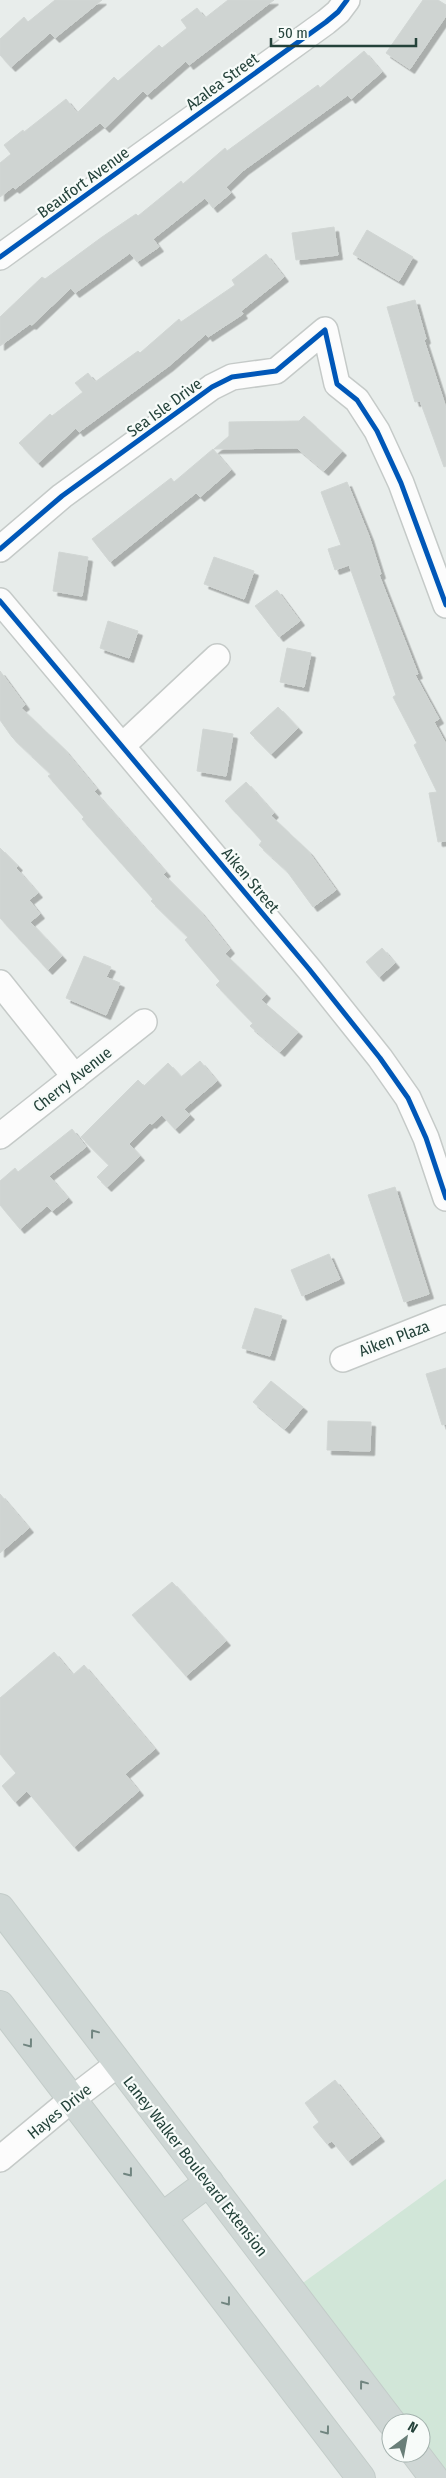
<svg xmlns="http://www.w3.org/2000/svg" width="446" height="2478" font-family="'Fira Sans Condensed',sans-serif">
	<defs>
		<filter id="shadow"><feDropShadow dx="4.5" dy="4.5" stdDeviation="0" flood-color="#0004"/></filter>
	</defs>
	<rect width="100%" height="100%" fill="#e8edeb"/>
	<path fill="#d1e6d8" d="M446 2179V2477L421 2444V2423H405L300 2285Z"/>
	<g fill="#cfd4d2" stroke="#d1d6d4" filter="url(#shadow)">
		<path d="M55 0H102L55 38 50 33 11 67 0 55V39L24 17 28 22Z"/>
		<path d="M228 0H274L189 65 186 61 147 95 143 91 105 128 100 123 15 189 13 187 0 197V163L11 154 4 145 23 130 24 132 66 99 77 113 114 77 118 81 159 45 162 48 187 28 181 20 197 8 205 18Z"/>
		<path d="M423 0H438L446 5V16L410 69 386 53Z"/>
		<path d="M364 51 382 72 351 99 348 95 244 170 226 187 231 193 213 208 205 198 153 239 159 247 137 262 130 253 75 293 71 288 32 325 30 324 0 346V317L42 277 45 279 102 237 136 214 138 216 181 181 183 184 225 148 227 151 318 85 320 88Z"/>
		<path d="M334 227 338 255 296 260 292 233Z"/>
		<path d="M367 230 413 257 399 281 353 254Z"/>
		<path d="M266 254 284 277 241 311 243 314 208 337 206 334 169 366 79 432 76 428 38 463 19 443 50 414 52 416 83 392 75 383 88 373 95 382 138 351 140 353 179 319 181 322 235 285 232 280Z"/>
		<path d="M415 300 426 339 424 340 446 408V466L444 467 420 401 415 402 387 307Z"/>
		<path d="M304 416 342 451 324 471 297 448 214 449 229 436V422L299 421Z"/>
		<path d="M213 449 231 470 200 497 196 493 110 562 92 539 171 478 174 482Z"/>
		<path d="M347 482 369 536 381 574 379 575 418 674 415 675 439 719 434 722 446 744V841L438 842 429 793 437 792 414 745 417 743 393 697 396 695 349 565 335 570 328 549 341 545 321 492Z"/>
		<path d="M59 552 88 557 82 596 53 591Z"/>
		<path d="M214 557 254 571 244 599 204 584Z"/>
		<path d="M277 590 300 621 279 637 255 606Z"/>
		<path d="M108 621 138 631 129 658 100 648Z"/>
		<path d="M287 648 311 653 304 687 280 682Z"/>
		<path d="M0 671 25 705 21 708 63 748 97 789 94 791 166 872 163 874 199 910 230 949 225 954 266 994 261 1000 298 1032 280 1052 250 1026 253 1023 216 985 220 981 185 940 188 937 151 901 153 899 82 819 84 817 48 776 51 774 12 737 0 720Z"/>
		<path d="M278 707 298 728 271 754 250 733Z"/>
		<path d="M203 729 233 734 226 776 197 771Z"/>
		<path d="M246 782 274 813 271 816 308 851 336 890 313 907 286 870 259 845 262 841 225 801Z"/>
		<path d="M0 848 18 866 16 868 38 893 29 900 40 914 30 922 62 956 48 970 0 918Z"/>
		<path d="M382 948 395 963 379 977 366 962Z"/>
		<path d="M84 956 111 967 106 977 120 983 106 1015 66 998Z"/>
		<path d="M200 1061 217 1081 184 1109 190 1115 175 1129 162 1115 152 1124 150 1123 129 1144 140 1156 107 1187 97 1177 109 1165 81 1137 138 1080 144 1086 168 1063 181 1077Z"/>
		<path d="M72 1129 86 1147 49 1176 68 1198 52 1211 47 1206 20 1229 0 1205V1181L15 1168 18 1172Z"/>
		<path d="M395 1187 429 1294 404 1302 368 1195Z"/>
		<path d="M329 1254 340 1279 302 1296 291 1270Z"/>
		<path d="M255 1308 282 1316 270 1356 242 1348Z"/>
		<path d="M446 1368V1424L442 1425 426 1374Z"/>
		<path d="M271 1381 303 1407 285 1429 253 1402Z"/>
		<path d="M328 1421 371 1422 370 1451 327 1450Z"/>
		<path d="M0 1494 29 1528 0 1553Z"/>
		<path d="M172 1582 226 1641 186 1676 132 1615Z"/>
		<path d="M54 1652 73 1675 84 1665 155 1749 125 1774 139 1791 74 1847 27 1791 15 1802 2 1786 16 1773 0 1754V1698Z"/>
		<path d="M335 2080 380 2137 348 2161 332 2141 327 2144 313 2127 319 2122 305 2103Z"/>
	</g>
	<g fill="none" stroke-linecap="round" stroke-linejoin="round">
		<defs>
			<g id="minor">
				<path d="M0 257 326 22 338 12 347 0"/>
				<path d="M0 549 62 496 212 387 232 377 276 371 325 330 337 384 357 400 377 431 401 483 446 605"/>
				<path d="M0 601 309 969 380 1058 408 1098 426 1138 446 1198"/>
				<path d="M122 746 217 657"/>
				<path d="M0 983 75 1077"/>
				<path d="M0 1136 144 1022"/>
				<path d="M343 1359 446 1318"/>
				<path d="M0 2159 71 2100 118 2064"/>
			</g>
			<g id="major">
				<path d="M0 1908 392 2423"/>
				<path d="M0 2005 361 2478"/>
				<path d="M162 2217 209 2182"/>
				<path d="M415 2453 434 2478"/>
			</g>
		</defs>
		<use href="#minor" stroke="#c5cac8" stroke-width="28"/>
		<use href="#major" stroke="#c3ccc9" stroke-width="30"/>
		<use href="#minor" stroke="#fcfcfc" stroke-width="25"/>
		<use href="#major" stroke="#cfd7d5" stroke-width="28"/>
		<defs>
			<g id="cycleway">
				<path d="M0 257 326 22 338 12 347 0"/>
				<path d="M0 549 62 496 212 387 232 377 276 371 325 330 337 384 357 400 377 431 401 483 446 605"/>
				<path d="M0 601 309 969 380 1058 408 1098 426 1138 446 1198"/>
			</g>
		</defs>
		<use href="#cycleway" stroke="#f7fbf9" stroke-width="8"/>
		<use href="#cycleway" stroke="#0057b8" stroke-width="5"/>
	</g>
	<defs><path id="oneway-chevron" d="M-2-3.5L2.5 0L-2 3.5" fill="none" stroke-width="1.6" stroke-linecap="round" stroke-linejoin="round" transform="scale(1.25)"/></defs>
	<g stroke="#718580">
		<use href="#oneway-chevron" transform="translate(94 2033) rotate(-127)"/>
		<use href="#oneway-chevron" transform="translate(29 2044) rotate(53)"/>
		<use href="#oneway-chevron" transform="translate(129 2173) rotate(52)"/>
		<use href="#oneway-chevron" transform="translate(227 2302) rotate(53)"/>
		<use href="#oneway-chevron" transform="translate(363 2384) rotate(-127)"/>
		<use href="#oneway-chevron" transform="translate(326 2431) rotate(53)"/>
	</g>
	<g text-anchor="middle" stroke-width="4.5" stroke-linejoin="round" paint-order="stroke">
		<g font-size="16" fill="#24423a" stroke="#f7fbf9">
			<text transform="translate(222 81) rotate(-36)" y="6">Azalea Street</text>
			<text transform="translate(83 182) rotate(-36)" y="6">Beaufort Avenue</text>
			<text transform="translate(164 407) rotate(-36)" y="6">Sea Isle Drive</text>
			<text transform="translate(251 880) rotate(50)" y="6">Aiken Street</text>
			<text transform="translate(72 1079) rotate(-38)" y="6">Cherry Avenue</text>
			<text transform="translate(394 1338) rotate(-21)" y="6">Aiken Plaza</text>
			<text transform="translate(59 2111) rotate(-39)" y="6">Hayes Drive</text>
			<text transform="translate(196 2166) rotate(52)" y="6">Laney Walker Boulevard Extension</text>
		</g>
	</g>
	<g transform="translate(406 2438) rotate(32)"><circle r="24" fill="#f7fbf9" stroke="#a3b1ad"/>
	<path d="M0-4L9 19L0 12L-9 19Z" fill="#697e78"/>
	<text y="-8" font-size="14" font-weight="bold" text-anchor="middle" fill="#24423a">N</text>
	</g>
	<path d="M271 38v8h145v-8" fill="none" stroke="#24423a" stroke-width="2.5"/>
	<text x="278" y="38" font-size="15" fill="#24423a" stroke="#f7fbf9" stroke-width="4" paint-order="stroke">50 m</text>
</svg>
